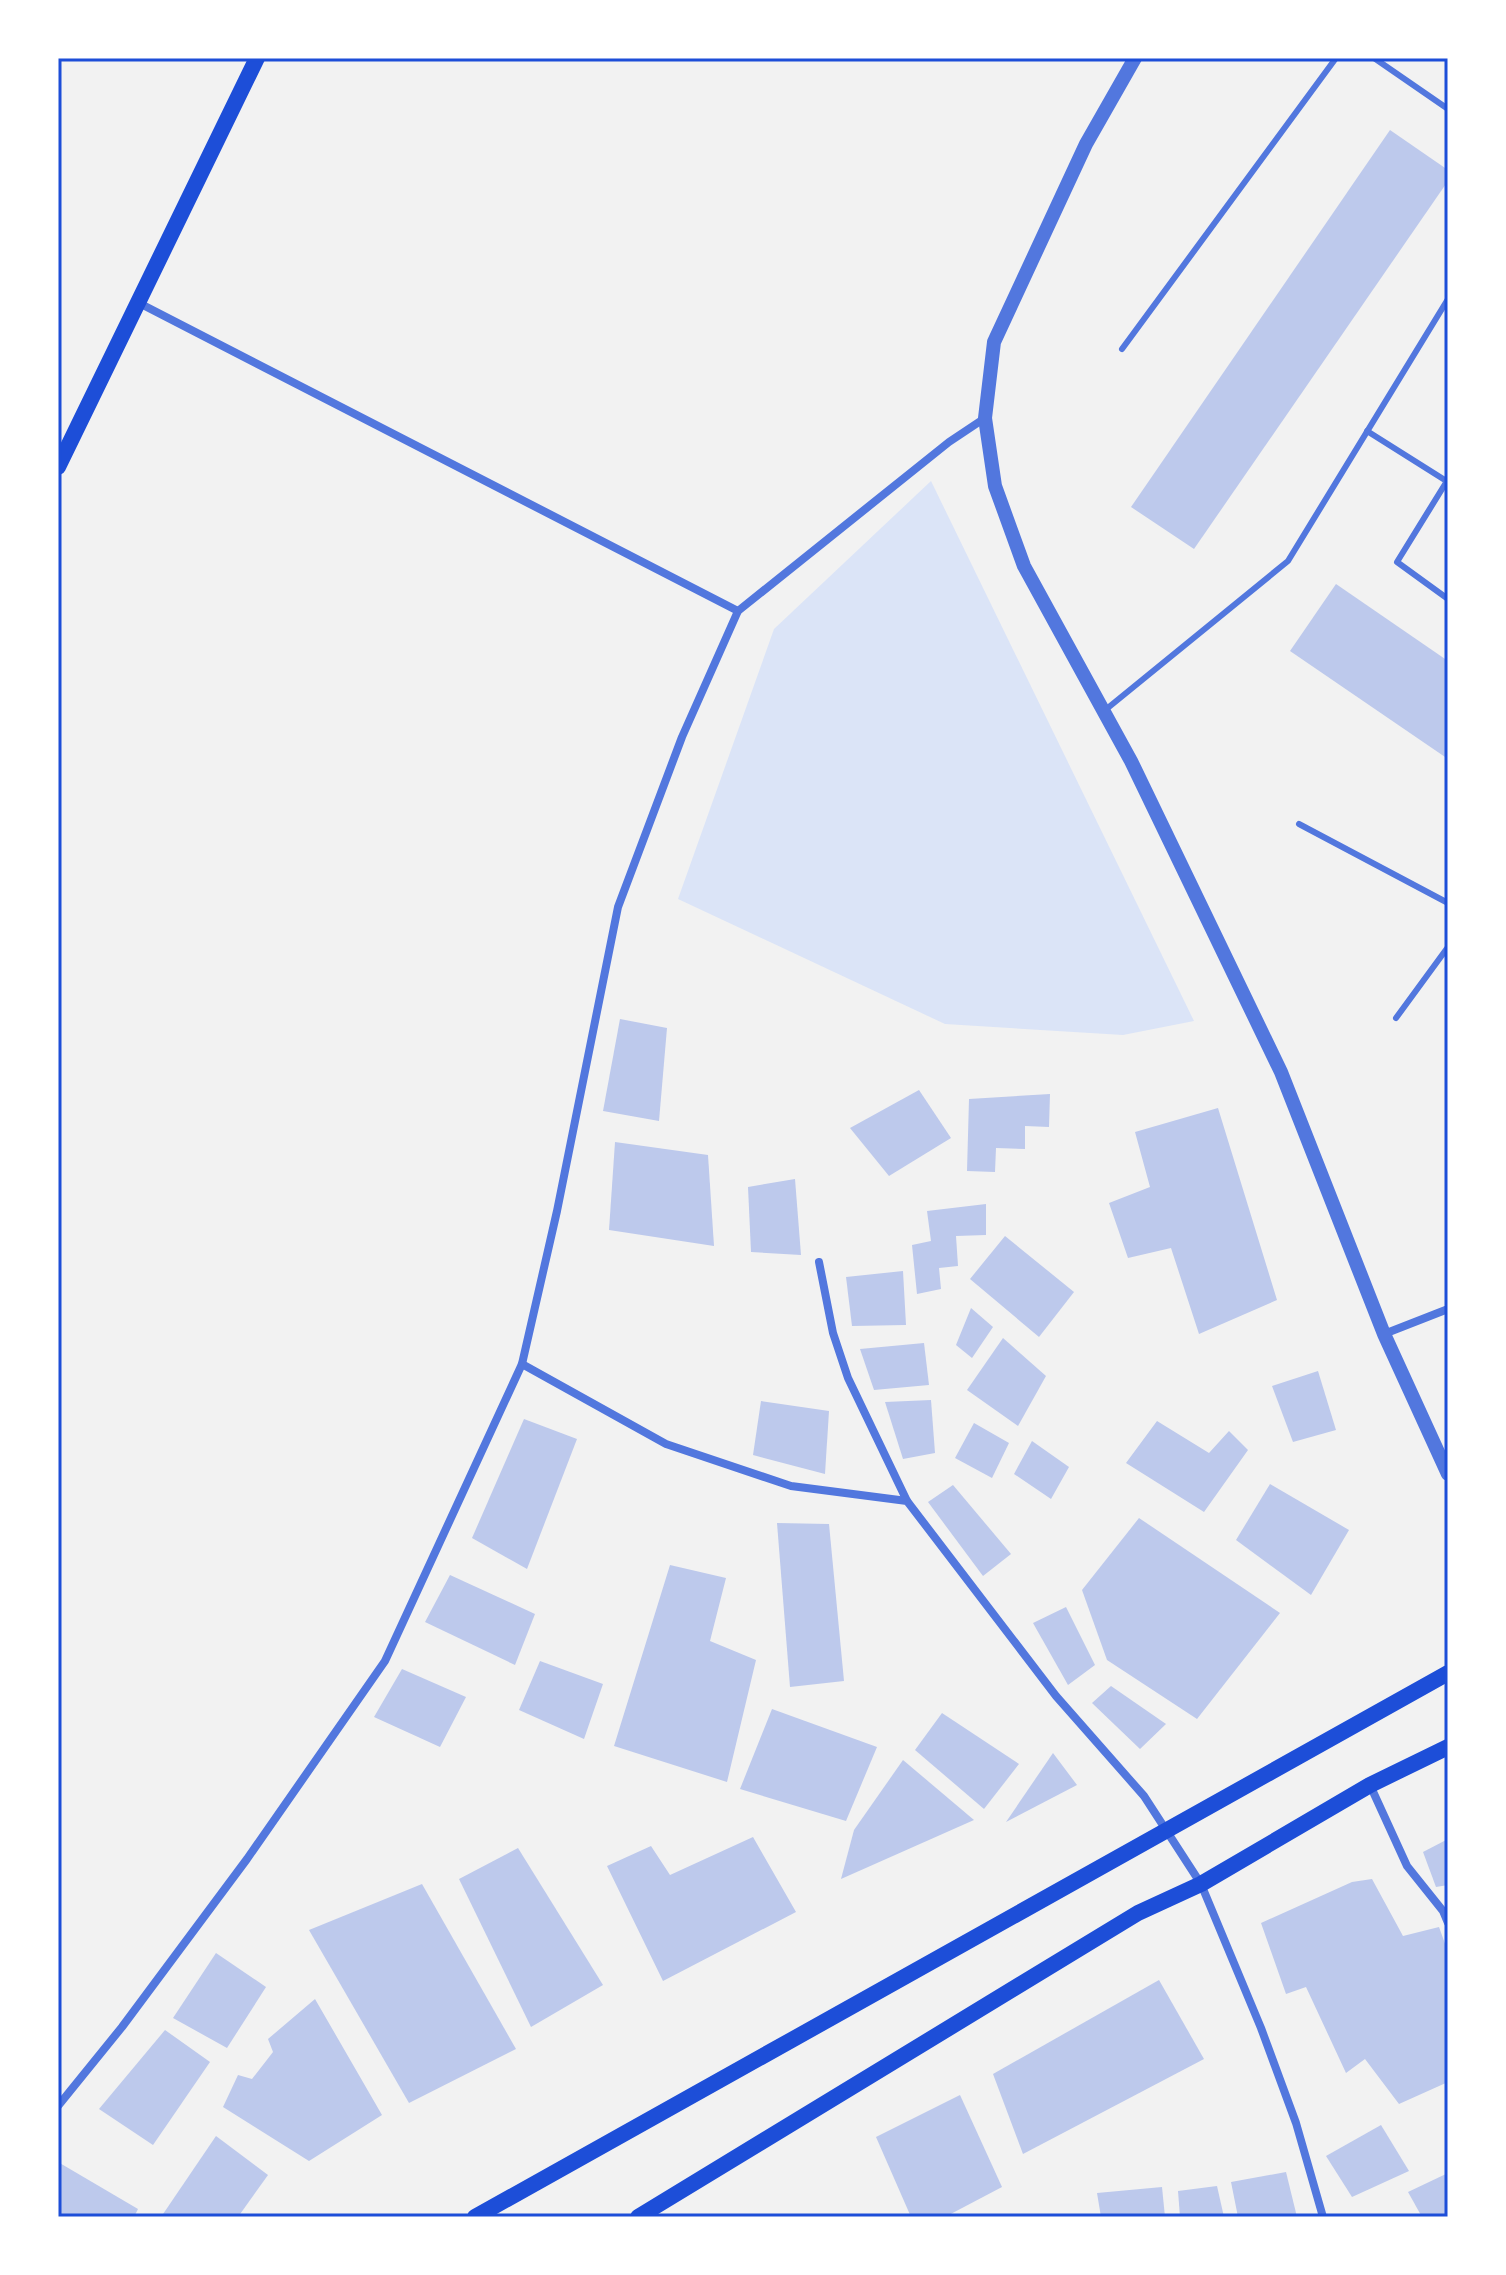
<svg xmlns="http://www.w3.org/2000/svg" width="1506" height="2275" font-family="'Noto Sans',sans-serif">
	<rect width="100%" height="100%" fill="#f2f2f2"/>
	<path fill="#dbe4f7" d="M931 481 1194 1021 1123 1035 945 1024 678 899 774 629Z"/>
	<g fill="#bdc9ec">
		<path d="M1390 130 1448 170V181L1194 549 1131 507Z"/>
		<path d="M1336 584 1448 661V759L1290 651Z"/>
		<path d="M620 1019 667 1028 659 1121 603 1111Z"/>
		<path d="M919 1090 951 1138 889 1176 850 1128Z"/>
		<path d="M1050 1094 1049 1127 1025 1126V1149L996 1148 995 1172 967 1171 969 1099Z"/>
		<path d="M1218 1108 1277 1300 1199 1334 1171 1248 1128 1258 1109 1203 1150 1187 1135 1132Z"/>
		<path d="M615 1142 708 1155 714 1246 609 1230Z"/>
		<path d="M795 1179 801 1255 751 1252 748 1187Z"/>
		<path d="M986 1204V1235L956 1236 958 1266 939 1268 941 1289 917 1294 912 1245 931 1241 927 1211Z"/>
		<path d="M1005 1236 1074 1292 1039 1337 970 1279Z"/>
		<path d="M903 1271 906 1325 852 1326 846 1277Z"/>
		<path d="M971 1308 993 1327 972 1358 956 1345Z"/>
		<path d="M1003 1338 1046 1376 1018 1426 967 1390Z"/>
		<path d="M924 1343 929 1385 874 1390 860 1349Z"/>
		<path d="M1318 1371 1336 1430 1293 1442 1272 1386Z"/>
		<path d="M931 1400 935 1453 903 1459 885 1402Z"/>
		<path d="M761 1401 829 1411 825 1474 753 1455Z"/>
		<path d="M524 1419 577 1439 527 1569 472 1538Z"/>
		<path d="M1157 1421 1209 1453 1229 1431 1248 1450 1204 1512 1126 1463Z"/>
		<path d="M974 1423 1009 1443 992 1478 955 1458Z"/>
		<path d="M1032 1441 1069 1467 1051 1499 1014 1474Z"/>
		<path d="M1270 1484 1349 1530 1311 1595 1236 1540Z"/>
		<path d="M953 1485 1011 1554 983 1576 928 1502Z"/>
		<path d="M1139 1518 1280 1613 1197 1719 1107 1660 1082 1590Z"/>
		<path d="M777 1523 829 1524 844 1681 790 1687Z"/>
		<path d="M670 1565 726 1578 710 1641 756 1660 727 1782 614 1746Z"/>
		<path d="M450 1575 535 1614 515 1665 425 1622Z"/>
		<path d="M1066 1607 1095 1665 1068 1685 1033 1623Z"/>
		<path d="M540 1661 603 1684 584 1739 519 1710Z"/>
		<path d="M402 1669 466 1697 440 1747 374 1717Z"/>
		<path d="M1111 1686 1166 1724 1140 1749 1092 1703Z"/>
		<path d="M772 1709 877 1747 846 1821 740 1789Z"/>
		<path d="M942 1713 1019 1764 984 1809 915 1750Z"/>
		<path d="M1053 1753 1077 1785 1006 1822Z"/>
		<path d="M903 1760 974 1820 841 1879 854 1830Z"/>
		<path d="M753 1837 796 1912 663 1981 607 1866 651 1846 670 1875Z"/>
		<path d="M1448 1839V1885L1436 1887 1423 1852Z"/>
		<path d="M518 1848 603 1985 531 2027 459 1879Z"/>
		<path d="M1372 1879 1403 1936 1439 1927 1448 1952V2082L1399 2104 1365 2059 1346 2073 1306 1987 1286 1994 1261 1923 1352 1882Z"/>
		<path d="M422 1884 516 2049 409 2103 309 1930Z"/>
		<path d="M216 1953 266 1987 227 2048 173 2018Z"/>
		<path d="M1159 1980 1204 2059 1023 2154 993 2074Z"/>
		<path d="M315 1999 382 2115 309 2161 223 2107 238 2075 252 2079 273 2052 268 2039Z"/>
		<path d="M165 2030 210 2062 153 2145 99 2109Z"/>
		<path d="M960 2095 1002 2187 945 2217H911L876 2137Z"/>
		<path d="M1381 2125 1409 2171 1352 2197 1326 2156Z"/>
		<path d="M216 2136 268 2175 238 2217H161Z"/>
		<path d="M58 2162 138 2209 134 2217H58Z"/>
		<path d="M1286 2172 1297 2217H1238L1231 2182Z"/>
		<path d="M1448 2173V2217H1422L1408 2192Z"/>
		<path d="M1217 2186 1224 2217H1180L1178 2191Z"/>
		<path d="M1162 2187 1165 2217H1101L1097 2193Z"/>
	</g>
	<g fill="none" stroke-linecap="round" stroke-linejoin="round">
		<g stroke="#5277de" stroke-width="6">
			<path d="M1374 58 1448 109"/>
			<path d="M1122 349 1336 58"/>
			<path d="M1367 431 1448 482"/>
			<path d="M1447 481 1397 562 1448 599"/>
			<path d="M1104 711 1288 561 1448 299"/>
			<path d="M1299 824 1448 903"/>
			<path d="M1396 1018 1448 947"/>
		</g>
		<g stroke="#5277de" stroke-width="8">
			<path d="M139 303 738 611"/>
			<path d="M819 1262 833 1333 848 1378 907 1501"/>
			<path d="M1384 1334 1448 1309"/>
			<path d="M522 1364 666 1444 791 1486 907 1501 1056 1696 1144 1796 1201 1884 1261 2028 1296 2123 1323 2217"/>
			<path d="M1370 1785 1407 1866 1443 1911 1448 1923"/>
			<path d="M58 2106 122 2027 247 1859 385 1661 522 1364 557 1211 618 907 682 737 738 611 949 442 985 418"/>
		</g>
		<path stroke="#5277de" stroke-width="14" d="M1135 58 1086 144 994 342 985 418 995 486 1024 566 1131 761 1281 1072 1384 1334 1448 1474"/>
		<g stroke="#1d4ed8" stroke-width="16">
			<path d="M58 467 257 58"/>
			<path d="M475 2217 1448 1673"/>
			<path d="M638 2217 1138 1913 1201 1884 1370 1785 1448 1747"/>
		</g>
	</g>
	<rect width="1506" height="2275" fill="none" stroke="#ffffff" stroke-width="120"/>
	<rect x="60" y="60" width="1386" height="2155" fill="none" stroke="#1d4ed8" stroke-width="3"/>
</svg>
